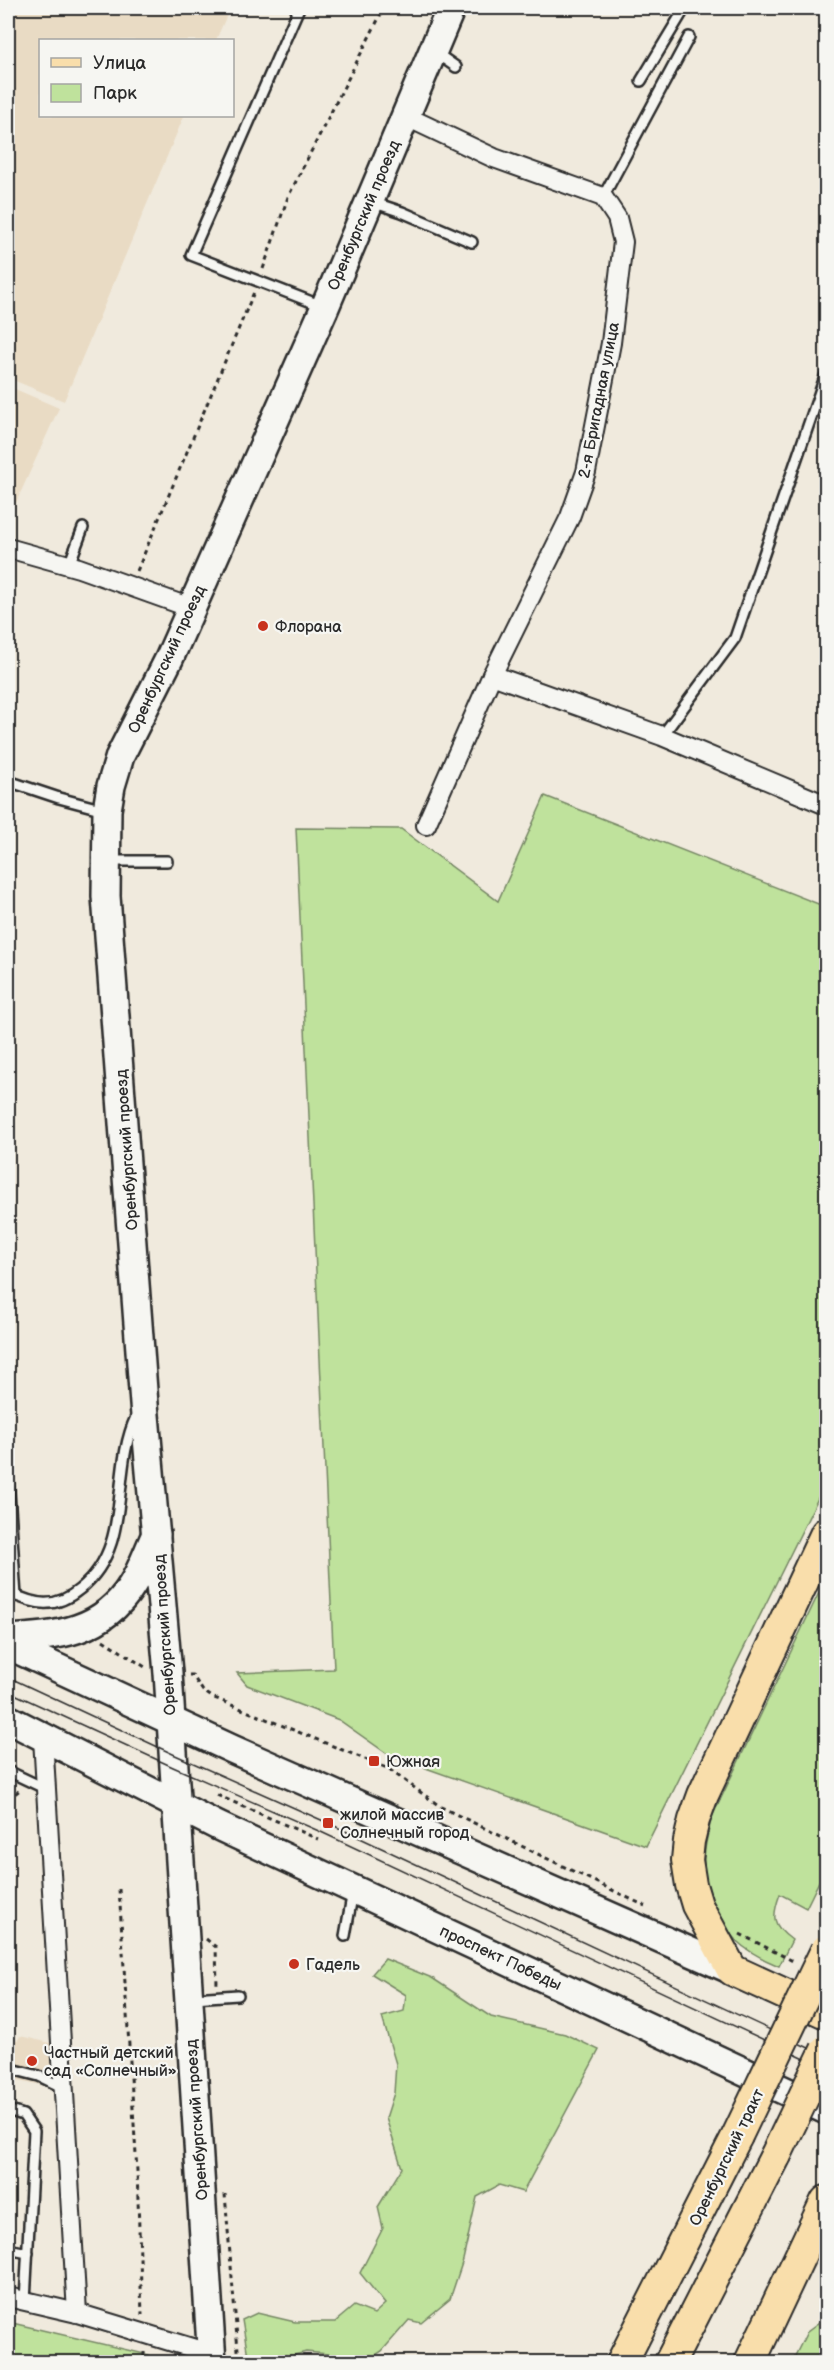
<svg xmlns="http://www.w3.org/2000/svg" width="834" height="2370" font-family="'Balsamiq Sans',sans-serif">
	<rect width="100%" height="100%" fill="#f0eadd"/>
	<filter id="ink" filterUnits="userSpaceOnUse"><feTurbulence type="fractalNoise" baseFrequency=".0167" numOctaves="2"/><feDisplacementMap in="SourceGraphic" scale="12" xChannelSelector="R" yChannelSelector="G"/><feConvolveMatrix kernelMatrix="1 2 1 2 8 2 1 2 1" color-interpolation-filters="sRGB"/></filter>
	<g filter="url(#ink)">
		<g fill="#e9dbc4">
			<path d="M8 8H230L216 40H40V116H184L64 401 8 378Z"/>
			<path d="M8 386 59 408 9 518H8Z"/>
			<path d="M20 2036 55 2044 56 2078 51 2087 8 2078V2037L18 2040Z"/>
		</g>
		<g fill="#bfe29c" stroke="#758664" stroke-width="1.5">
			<path d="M545 796 826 907V1482L646 1846 389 1755 339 1720 247 1685 237 1673 334 1669 296 828 401 829 498 901Z"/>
			<path d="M826 1578V1867L806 1908 780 1894C772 1916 771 1925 792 1940L779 1966C741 1950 726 1937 711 1899 709 1892 704 1884 704 1877 702 1857 707 1836 712 1817Z"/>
			<path d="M385 1959 432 1978 491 2017 565 2034 599 2050 523 2192 499 2185 477 2197 463 2260 450 2299 421 2323 409 2320 382 2351 365 2362H341L328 2354 306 2352 269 2362H249L242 2320 257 2313 295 2322H335L354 2306 374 2314 385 2304 360 2273 383 2228 378 2207 402 2168 386 2118 394 2093 396 2064 382 2017 404 2011 406 1995 372 1974Z"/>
			<path d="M826 2318V2362H792L807 2332Z"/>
			<path d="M8 2322 149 2355 148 2362H106L80 2358 78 2362H8Z"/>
		</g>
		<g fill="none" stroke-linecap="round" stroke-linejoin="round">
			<defs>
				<g id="service">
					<path d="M299 8 191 255 322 306"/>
					<path d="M436 53 456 67"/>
					<path d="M641 81 685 8"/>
					<path d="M603 197 689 37"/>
					<path d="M372 202 402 212 472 242"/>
					<path d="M69 565 83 528"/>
					<path d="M662 736 735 638 826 374"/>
					<path d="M8 781 59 798 104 810"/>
					<path d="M110 861H167"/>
					<path d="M8 1478 16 1596"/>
					<path d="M8 1592C35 1605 55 1610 80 1589 134 1546 110 1472 136 1417"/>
					<path d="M8 1771 46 1789"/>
					<path d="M345 1936 353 1891"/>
					<path d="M193 1998 238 1995"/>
					<path d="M8 2068 39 2076 64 2088"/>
					<path d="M8 2110 23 2115 34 2131 25 2301"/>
					<path d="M8 2249 28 2253"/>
				</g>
				<g id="minor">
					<path d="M405 116 494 158 603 197 617 218 623 242 611 343 586 472 570 517 492 675 426 825"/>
					<path d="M8 548 79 568 191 608"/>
					<path d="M492 675 662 736 826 805"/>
					<path d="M43 1738 77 2313"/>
					<path d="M8 2297 77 2313 212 2354"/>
				</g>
				<g id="secondary">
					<path d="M8 1639C58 1636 103 1632 132 1585 142 1569 148 1551 156 1534"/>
					<path d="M8 1645 232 1749 732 1970"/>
					<path d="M8 1719 218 1826 826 2110"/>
					<path d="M212 2362 168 1673 144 1404 106 896 107 810 111 786 120 756 169 659 325 307 451 8"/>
				</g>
				<g id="primary">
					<path d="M826 1533 703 1795 694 1820 689 1841 687 1860 691 1885 697 1905 732 1970 826 2013"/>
					<path d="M622 2362 737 2136"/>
					<path d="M670 2362 776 2155"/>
					<path d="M750 2362 826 2201"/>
				</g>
			</defs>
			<use href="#service" stroke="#2b2b2b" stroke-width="14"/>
			<use href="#minor" stroke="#2b2b2b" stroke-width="22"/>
			<use href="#secondary" stroke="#2b2b2b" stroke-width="32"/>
			<use href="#primary" stroke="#2b2b2b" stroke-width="34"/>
			<g stroke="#2b2b2b" stroke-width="3" stroke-dasharray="4.5 4.5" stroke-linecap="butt">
				<path d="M263 269 288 197 384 8"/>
				<path d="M137 571 254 292"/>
				<path d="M103 1640 145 1667"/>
				<path d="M189 1675H192L203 1691 212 1697 387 1768 441 1807 645 1906"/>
				<path d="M217 1795 318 1839"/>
				<path d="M8 1799 20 1790"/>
				<path d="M119 1889 137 2171 142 2315"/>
				<path d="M740 1934 795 1962"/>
				<path d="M206 1939 216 1947 217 1985"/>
				<path d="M225 2194 239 2362"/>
				<path d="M144 2352V2362"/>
			</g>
			<use href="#service" stroke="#f6f6f2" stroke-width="9"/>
			<use href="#minor" stroke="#f6f6f2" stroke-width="18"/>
			<use href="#secondary" stroke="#f6f6f2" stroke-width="27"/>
			<use href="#primary" stroke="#f9deab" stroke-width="30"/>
			<g stroke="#2b2b2b" stroke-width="1.5">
				<path d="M8 1677 173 1754 328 1823 826 2056"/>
				<path d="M8 1691 173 1767 321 1832 826 2069"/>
			</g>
			<defs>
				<g id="primary-bridge">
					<path d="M737 2136 826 1950"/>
					<path d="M776 2155 826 2050"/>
				</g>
			</defs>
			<use href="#primary-bridge" stroke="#2b2b2b" stroke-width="34" stroke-linecap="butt"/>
			<use href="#primary-bridge" stroke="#f9deab" stroke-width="30"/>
		</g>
	</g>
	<g fill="#c8321e" stroke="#f6f6f2" stroke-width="2">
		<circle cx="263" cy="626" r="6"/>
		<rect x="368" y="1755" width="12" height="12" rx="3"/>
		<rect x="322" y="1817" width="12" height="12" rx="3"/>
		<circle cx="294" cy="1964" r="6"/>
		<circle cx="32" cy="2061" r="6"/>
	</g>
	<g text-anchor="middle" stroke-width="4.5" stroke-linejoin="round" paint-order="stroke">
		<g font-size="16" fill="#2b2b2b" stroke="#f6f6f2">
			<text transform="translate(363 215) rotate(-67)" y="6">Оренбургский проезд</text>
			<text transform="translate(598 400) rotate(-79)" y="6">2-я Бригадная улица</text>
			<text transform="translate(166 659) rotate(-65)" y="6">Оренбургский проезд</text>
			<text transform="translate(126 1150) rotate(-94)" y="6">Оренбургский проезд</text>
			<text transform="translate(164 1635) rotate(-94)" y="6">Оренбургский проезд</text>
			<text transform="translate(501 1957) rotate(25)" y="6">проспект Победы</text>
			<text transform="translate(196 2120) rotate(-94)" y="6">Оренбургский проезд</text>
			<text transform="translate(726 2157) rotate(-64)" y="6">Оренбургский тракт</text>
		</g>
		<g font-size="16" fill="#2b2b2b" stroke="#f6f6f2" text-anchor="start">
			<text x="275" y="632">Флорана</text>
			<text x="386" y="1767">Южная</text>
			<text x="340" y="1820">жилой массив<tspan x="340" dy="18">Солнечный город</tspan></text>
			<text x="306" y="1970">Гадель</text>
			<text x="44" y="2058">Частный детский<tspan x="44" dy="18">сад «Солнечный»</tspan></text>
		</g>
	</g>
	<rect width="834" height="2370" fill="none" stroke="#f6f6f2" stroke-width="30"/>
	<rect x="15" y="15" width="804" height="2340" fill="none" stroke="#2b2b2b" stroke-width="2" filter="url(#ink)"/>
	<rect x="39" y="39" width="195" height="78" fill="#f6f6f2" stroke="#a5a5a2" stroke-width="1.5"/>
	<rect x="51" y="58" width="30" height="9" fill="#f9deab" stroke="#a5a5a2" stroke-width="1.5"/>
	<text x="93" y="69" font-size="18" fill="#2b2b2b">Улица</text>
	<rect x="51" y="84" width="30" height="18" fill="#bfe29c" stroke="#a5a5a2" stroke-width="1.5"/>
	<text x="93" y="99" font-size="18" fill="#2b2b2b">Парк</text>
</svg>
